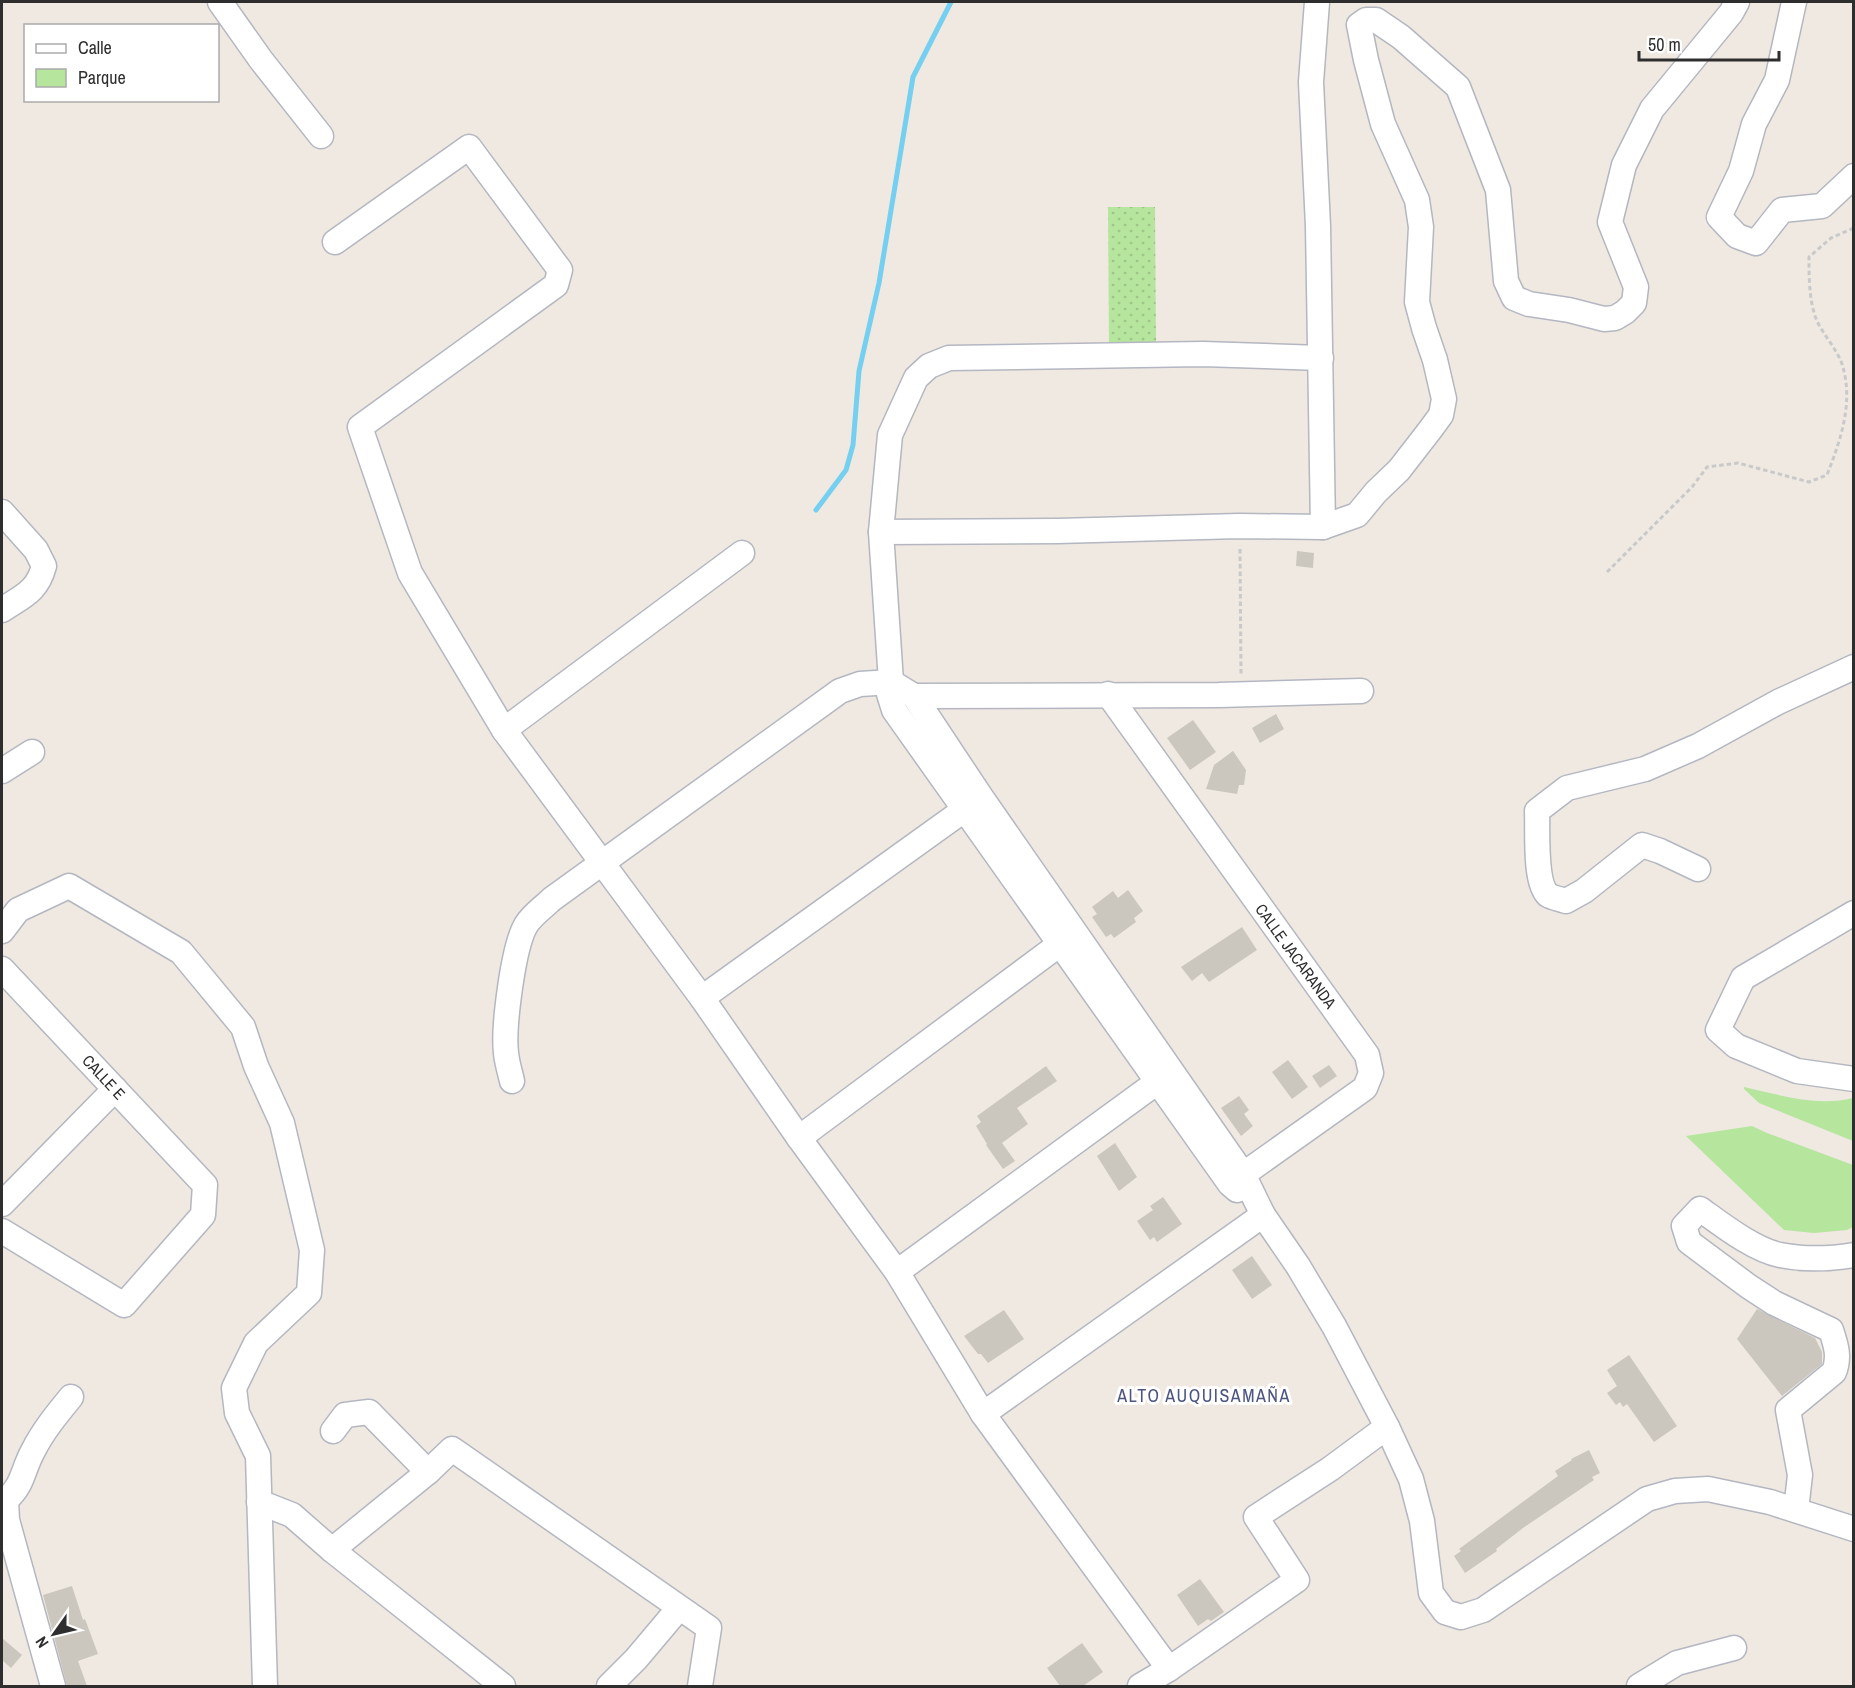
<svg xmlns="http://www.w3.org/2000/svg" width="1855" height="1688" font-family="'Archivo Narrow',sans-serif">
	<defs>
		<pattern id="grass-dots" width="8" height="8" patternUnits="userSpaceOnUse" patternTransform="scale(1.5)"><rect width="8" height="8" fill="#b6e59e"/><path d="M2 2h.1M6 6h.1" fill="none" stroke="#9dc588" stroke-width="1.8" stroke-linecap="round"/></pattern>
	</defs>
	<rect width="100%" height="100%" fill="#efe9e1"/>
	<path fill="url(#grass-dots)" d="M1108 207H1155L1156 343 1109 345Z"/>
	<g fill="#b6e59e">
		<path d="M1744 1087C1780 1095 1817 1107 1853 1098V1141L1759 1103 1744 1089Z"/>
		<path d="M1752 1126 1767 1133 1853 1165V1227L1847 1230 1814 1233 1784 1230 1686 1136Z"/>
	</g>
	<g fill="none" stroke-linecap="round" stroke-linejoin="round">
		<path stroke="#75cff0" stroke-width="5" d="M816 510 846 470 853 445 859 371 879 283 913 77 951 2"/>
	</g>
	<g fill="#cbc7bf">
		<path d="M1297 551 1314 553 1313 568 1296 566Z"/>
		<path d="M1276 714 1284 729 1260 743 1252 728Z"/>
		<path d="M1193 720 1216 752 1190 770 1167 738Z"/>
		<path d="M1233 751 1246 770 1244 785H1239L1237 794 1206 789 1214 765Z"/>
		<path d="M1128 890 1143 911 1134 918 1136 922 1114 938 1111 934 1106 937 1092 917 1097 914 1092 907 1113 891 1118 898Z"/>
		<path d="M1242 927 1257 950 1209 982 1202 973 1192 981 1181 967Z"/>
		<path d="M1288 1060 1308 1087 1292 1099 1272 1072Z"/>
		<path d="M1329 1065 1337 1076 1320 1088 1312 1076Z"/>
		<path d="M1046 1066 1057 1081 1017 1108 1028 1124 1002 1143 1015 1161 1003 1169 986 1145 987 1144 976 1126 981 1122 977 1116Z"/>
		<path d="M1239 1096 1249 1110 1244 1114 1253 1126 1241 1136 1221 1108Z"/>
		<path d="M1115 1143 1137 1177 1119 1191 1097 1156Z"/>
		<path d="M1163 1197 1182 1224 1157 1242 1154 1237 1150 1240 1137 1221 1153 1210 1150 1206Z"/>
		<path d="M1252 1256 1272 1285 1252 1299 1232 1270Z"/>
		<path d="M1757 1309 1815 1338 1822 1352V1364L1782 1396 1737 1339Z"/>
		<path d="M1004 1310 1024 1339 988 1363 981 1354H978L964 1336Z"/>
		<path d="M1629 1355 1677 1426 1654 1442 1627 1404 1623 1407 1620 1402 1616 1405 1607 1393 1617 1386 1607 1370Z"/>
		<path d="M1589 1450 1600 1473 1592 1477 1594 1480 1523 1528 1496 1549 1497 1551 1465 1573 1454 1556 1461 1551 1459 1549 1558 1476 1555 1471 1572 1460 1571 1459Z"/>
		<path d="M1200 1579 1224 1612 1211 1621 1208 1619 1198 1626 1177 1595Z"/>
		<path d="M72 1586 83 1620 85 1619 98 1654 78 1661 87 1686H67L43 1595Z"/>
		<path d="M2 1638 22 1655 11 1668 2 1660Z"/>
		<path d="M1082 1643 1103 1672 1083 1686H1060L1047 1668Z"/>
	</g>
	<g fill="none" stroke-linecap="round" stroke-linejoin="round">
		<defs>
			<g id="minor">
				<path d="M220 2 261 60 321 136"/>
				<path d="M1317 2 1311 82 1318 226 1323 527"/>
				<path d="M1794 2 1777 80 1754 124 1741 171 1719 217 1737 236 1756 243 1782 210 1822 206 1854 176"/>
				<path d="M335 242 469 147 560 270 556 285 360 427 410 573 504 730 702 998 799 1138 897 1272 983 1414 1169 1669"/>
				<path d="M2 512 36 550 44 566C37 592 23 596 2 610"/>
				<path d="M881 532 1058 531 1239 526 1323 527 1357 515 1376 492 1399 470 1430 430 1441 415 1444 399 1435 360 1424 328 1417 302 1421 227 1417 200 1383 124 1366 60 1359 25 1366 20H1376L1401 37 1458 87 1498 190 1506 281 1514 298 1529 304 1569 310 1604 319 1615 318 1625 312 1634 303 1636 287 1610 222 1624 165 1652 109 1731 13 1737 2"/>
				<path d="M1108 694 1367 1055 1371 1073 1365 1088 1231 1183"/>
				<path d="M914 696 1219 695 1361 691"/>
				<path d="M504 730 742 553"/>
				<path d="M2 771 32 752"/>
				<path d="M1698 869 1660 851 1642 845 1584 891 1566 901C1560 899 1553 898 1548 895 1534 882 1538 830 1537 811L1567 788 1645 769 1698 746 1778 702 1854 667"/>
				<path d="M1854 913 1743 978 1718 1030 1736 1046 1797 1071 1854 1079"/>
				<path d="M2 931 18 910 69 886 181 952 243 1027 256 1066 282 1123 312 1250 309 1293 256 1343 234 1388 237 1413 258 1456 265 1686"/>
				<path d="M2 969 205 1185 203 1215 124 1305 2 1231"/>
				<path d="M702 998 975 802"/>
				<path d="M512 1081C510 1072 507 1063 506 1053 503 1028 513 947 526 925 532 915 544 907 552 899L840 691 860 684 891 682 914 696 981 797 1243 1174 1263 1215 1298 1266 1334 1326 1387 1427 1411 1479 1422 1521 1431 1593 1445 1612 1461 1617 1483 1610 1647 1499 1675 1491 1708 1489 1770 1502 1854 1529"/>
				<path d="M799 1138 1072 935"/>
				<path d="M1237 1190 1230 1184 894 710 889 694 891 682 881 532 890 435 916 378 929 366 949 358 1203 354 1321 358"/>
				<path d="M2 1204 115 1089"/>
				<path d="M897 1272 1171 1072"/>
				<path d="M983 1414 1263 1215"/>
				<path d="M333 1431 345 1415 369 1412 428 1472"/>
				<path d="M2 1500H6C24 1484 22 1471 33 1451 43 1431 57 1414 71 1397"/>
				<path d="M6 1500 7 1520 53 1686"/>
				<path d="M259 1502 292 1515 332 1550 503 1686"/>
				<path d="M1796 1510 1800 1475 1788 1410 1834 1372C1840 1357 1836 1345 1831 1330L1774 1303 1748 1286 1689 1242 1684 1226 1700 1209C1721 1224 1754 1250 1780 1255 1804 1260 1829 1259 1854 1255"/>
				<path d="M332 1550 428 1472 452 1449 709 1628 700 1686"/>
				<path d="M609 1686 636 1659 679 1608"/>
				<path d="M1140 1686 1169 1669 1297 1580 1256 1517 1330 1469 1387 1427"/>
				<path d="M1639 1686 1677 1663 1734 1648"/>
			</g>
		</defs>
		<use href="#minor" stroke="#b4b7c1" stroke-width="27"/>
		<g stroke="#c9c9c9" stroke-width="3" stroke-dasharray="4.5 3" stroke-linecap="butt">
			<path d="M1240 549 1241 675"/>
			<path d="M1607 572 1692 487 1707 467 1738 463 1809 482 1827 475C1841 439 1854 402 1842 364 1836 347 1821 333 1815 316 1809 297 1809 276 1809 257L1831 238 1854 228"/>
			<path d="M1854 760V762"/>
		</g>
		<use href="#minor" stroke="#fff" stroke-width="24"/>
	</g>
	<g text-anchor="middle" stroke-width="6" stroke-linejoin="round" paint-order="stroke">
		<g font-size="16" fill="#2e2e2e" stroke="#fff">
			<text transform="translate(1296 956) rotate(54)" y="6">CALLE JACARANDA</text>
			<text transform="translate(104 1077) rotate(47)" y="6">CALLE E</text>
		</g>
		<g font-size="18" letter-spacing="1.5" fill="#4d5680" stroke="#fff">
			<text x="1204" y="1402">ALTO AUQUISAMAÑA</text>
		</g>
	</g>
	<rect width="1855" height="1688" fill="none" stroke="#2e2e2e" stroke-width="6"/>
	<rect x="24" y="24" width="195" height="78" fill="#ffffff" stroke="#ababab" stroke-width="1.5"/>
	<rect x="36" y="44" width="30" height="9" fill="#ffffff" stroke="#ababab" stroke-width="1.5"/>
	<text x="78" y="54" font-size="18" fill="#2e2e2e">Calle</text>
	<rect x="36" y="69" width="30" height="18" fill="#b6e59e" stroke="#ababab" stroke-width="1.5"/>
	<text x="78" y="84" font-size="18" fill="#2e2e2e">Parque</text>
	<g transform="translate(54 1634) rotate(236)" stroke="#ffffff" stroke-width="4.5" paint-order="stroke">
	<path d="M0-4.5L10 22L0 15L-10 22Z" fill="#2e2e2e"/>
	<text y="-9" font-size="16" font-weight="bold" text-anchor="middle" fill="#2e2e2e">N</text>
	</g>
	<path d="M1639 51v9h140v-9" fill="none" stroke="#2e2e2e" stroke-width="3"/>
	<text x="1648" y="51" font-size="18" fill="#2e2e2e" stroke="#ffffff" stroke-width="4.5" paint-order="stroke">50 m</text>
</svg>
